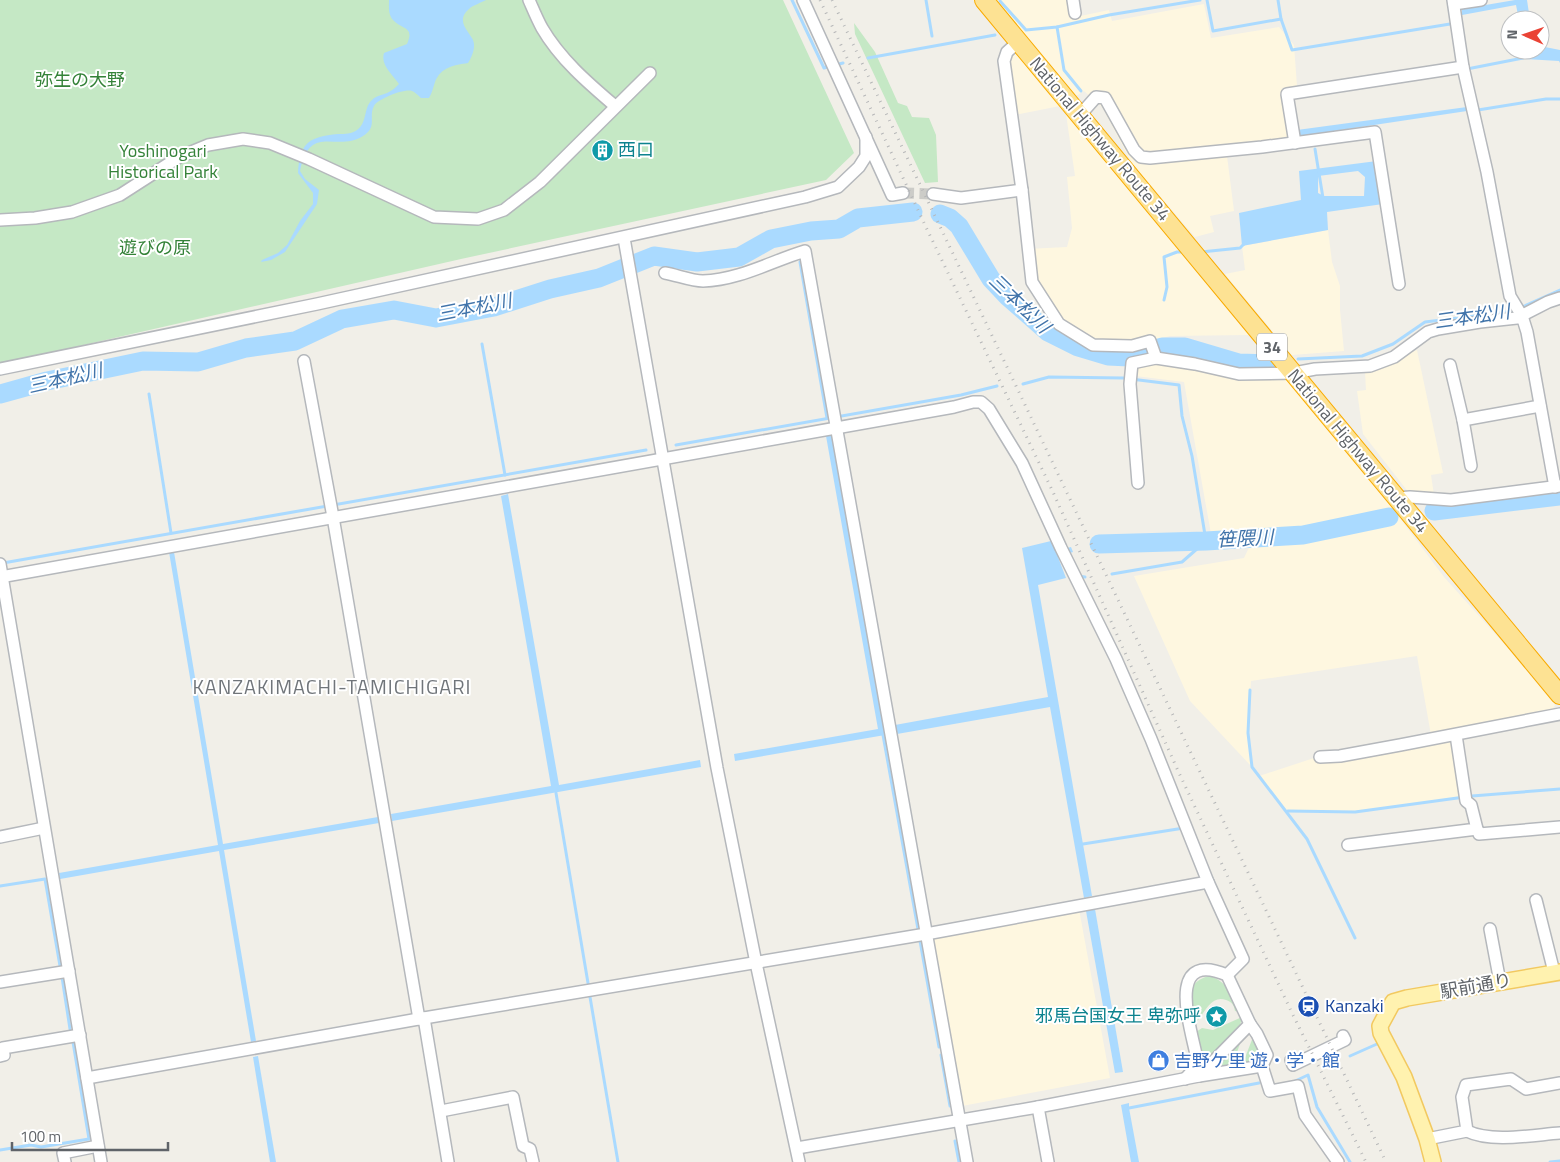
<svg xmlns="http://www.w3.org/2000/svg" width="1560" height="1162" font-family="'Titillium Web','Noto Sans JP',sans-serif">
	<rect width="100%" height="100%" fill="#f1efe8"/>
	<g fill="#fef7e0">
		<path d="M973 0H1068L1071 18 1109 10 1112 21 1204 4 1211 38 1279 27 1294 45 1297 86 1282 88 1293 147 1227 156 1234 211 1210 216 1214 232 1195 237 1133 165 1102 107 1084 91 1060 106 1009 116 1001 60 1010 45Z"/>
		<path d="M1066 114 1249 335 1170 336 1151 341 1156 358 1281 373 1393 509 1444 577 1506 646 1555 705 1551 712 1450 731 1459 798 1355 812 1287 811 1259 776 1314 758 1431 735 1417 656 1251 681 1248 733 1252 767 1190 701 1134 576 1244 558 1255 535 1211 534 1184 382 1127 375 1132 346 1093 345 1059 324 1032 282 1027 249 1067 247 1072 228 1067 177 1075 176Z"/>
		<path d="M1328 230 1332 262 1340 286V310L1344 351 1292 355 1225 274 1245 270 1242 246Z"/>
		<path d="M1417 350 1443 473 1431 475 1434 495 1409 493 1363 434 1357 391 1366 390 1365 372Z"/>
		<path d="M1079 909 1110 1078 962 1106 930 937Z"/>
	</g>
	<g fill="#c5e8c5">
		<path d="M0 0H783L854 153 826 180 461 259 0 364Z"/>
		<path d="M854 23 875 52 898 103 907 106 912 117 929 118 936 135 938 182 925 183 855 34Z"/>
		<path d="M1209 976C1228 981 1231 996 1240 1012L1235 1011C1234 1005 1232 1002 1226 1000 1211 994 1204 1014 1195 1024 1192 1003 1182 983 1209 976Z"/>
		<path d="M1242 1017 1240 1026 1208 1058 1204 1059 1202 1056 1196 1032 1202 1028 1213 1030Z"/>
		<path d="M1243 1035 1235 1058 1229 1066 1208 1071Z"/>
		<path d="M1253 1037C1262 1054 1265 1059 1243 1063Z"/>
	</g>
	<g fill="#aadaff" fill-rule="evenodd">
		<path d="M389 0H486C481 3 473 5 469 9 455 21 469 31 473 40 476 47 472 57 468 63 454 65 441 67 435 82 433 88 432 93 429 98H421C419 96 415 92 412 91 405 88 377 99 374 106 368 117 378 127 363 136 336 153 310 122 300 171L305 179 319 190 317 204 285 252 271 260 261 262 262 260 278 253 287 245 300 221 313 204V193L298 173C300 142 309 137 338 134 345 134 352 134 357 130 368 122 363 108 372 100 377 95 384 95 389 92 393 90 396 87 399 84 393 75 380 65 384 53L407 44C415 26 402 30 393 20 388 14 389 7 389 0Z"/>
		<path d="M1515 0H1527L1530 20H1519L1516 5 1462 15V9Z"/>
		<path d="M1540 46 1560 50V63L1559 61 1525 59 1524 50H1540Z"/>
		<path d="M1467 107V111L1301 136 1297 130Z"/>
		<path d="M1377 161 1383 204 1327 212 1328 230 1242 246 1239 213 1301 200 1299 171ZM1358 171 1365 177 1364 196H1324L1318 193V176Z"/>
		<path d="M832 435 885 735 735 761 734 754 878 729 826 436Z"/>
		<path d="M508 494 559 785 700 760 701 767 392 821 391 814 551 786 501 496Z"/>
		<path d="M1051 541 1056 551 1071 547 1073 552 1058 557 1066 578 1038 585 1092 896 1084 898 1050 707 897 734 895 725 1048 697 1022 548Z"/>
		<path d="M169 552H174L223 844 378 817 379 823 224 850 256 1041 251 1042 219 851 60 879 59 873 218 845Z"/>
		<path d="M1095 909 1123 1072 1115 1073 1086 911Z"/>
		<path d="M258 1056 276 1162H270L253 1057Z"/>
		<path d="M1129 1103V1108L1139 1162H1131L1121 1105Z"/>
	</g>
	<g fill="none" stroke-linecap="round" stroke-linejoin="round">
		<g stroke="#aadaff" stroke-width="3">
			<path d="M792 0 824 68 843 63"/>
			<path d="M926 0 932 36"/>
			<path d="M1207 0 1213 31 1281 19 1292 50 1450 24"/>
			<path d="M1278 0 1281 19"/>
			<path d="M1000 1 1026 30 1057 27 1109 15 1200 0"/>
			<path d="M1057 27 1064 70 1081 91"/>
			<path d="M868 58 995 35"/>
			<path d="M1467 69 1523 58 1527 55"/>
			<path d="M1478 110 1546 99H1560"/>
			<path d="M1315 149 1323 198"/>
			<path d="M1201 252 1240 248 1245 243"/>
			<path d="M800 262 827 418"/>
			<path d="M1164 300 1167 287 1164 257 1177 252H1185"/>
			<path d="M1520 308 1560 290"/>
			<path d="M482 344 505 475"/>
			<path d="M1298 359 1362 356 1393 344 1425 322 1515 311"/>
			<path d="M1023 384 1049 377 1123 378 1179 385 1182 416 1192 456 1206 541 1182 562 1112 574"/>
			<path d="M149 394 171 533"/>
			<path d="M676 445 961 395 997 386"/>
			<path d="M3 563 646 450"/>
			<path d="M1078 576 1085 577"/>
			<path d="M1250 690 1248 733 1252 767 1307 839 1355 938"/>
			<path d="M883 735 918 929"/>
			<path d="M556 793 588 983"/>
			<path d="M1288 811 1355 812 1472 796 1560 789"/>
			<path d="M1083 844 1184 828"/>
			<path d="M0 886 45 879 60 966"/>
			<path d="M920 941 939 1047"/>
			<path d="M62 977 70 1029"/>
			<path d="M590 997 618 1162"/>
			<path d="M941 1055 950 1106"/>
			<path d="M1350 1056 1377 1044"/>
			<path d="M1293 1082 1308 1075 1317 1107 1350 1162"/>
			<path d="M1129 1108 1259 1083"/>
			<path d="M955 1141 959 1162"/>
			<path d="M0 1150 31 1145 41 1147 89 1139 73 1042"/>
			<path d="M1550 1162 1560 1161"/>
		</g>
		<g stroke="#aadaff" stroke-width="19">
			<path d="M940 214 950 218 959 226 991 279 1007 296 1048 332 1078 347 1108 356 1129 357 1162 347H1185L1239 363 1271 364"/>
			<path d="M0 394 47 381 143 361 198 362 246 348 295 341 342 319 394 310 436 318 494 307 550 289 599 278 654 256 697 262 739 257 771 239 811 231 839 229 858 218 913 212"/>
			<path d="M1434 511 1560 496"/>
			<path d="M1099 544 1206 541 1303 535 1389 517"/>
		</g>
		<path stroke="#ccccc8" stroke-width="11" stroke-dasharray="11 5.5" stroke-linecap="butt" d="M903 193 933 194"/>
		<defs>
			<g id="minor">
				<path d="M529 0C533 9 537 19 542 28 560 59 588 83 615 106"/>
				<path d="M803 0 892 195 903 193"/>
				<path d="M1073 0 1075 13"/>
				<path d="M1453 0 1463 67 1487 172 1510 296 1522 316 1527 332 1555 487"/>
				<path d="M1454 4 1481 0"/>
				<path d="M1018 42 1007 52 1004 61 1022 190 1032 282 1059 324 1093 345 1132 346 1150 341 1156 358"/>
				<path d="M1080 115 1096 97 1105 98 1134 150 1141 157 1150 158 1262 147 1375 132 1399 284"/>
				<path d="M1295 143 1287 94 1463 67"/>
				<path d="M933 194 961 198 1022 190"/>
				<path d="M0 220 35 218 72 212 120 195 179 157 208 145 243 139 270 143 309 159 434 217 478 219 504 210 540 182 650 73"/>
				<path d="M624 238 717 768 756 963 799 1162"/>
				<path d="M665 273C677 275 691 281 703 281 739 280 772 261 805 251L967 1162"/>
				<path d="M304 361 333 517 419 1019"/>
				<path d="M1450 365 1463 420 1471 466"/>
				<path d="M0 369 317 304 805 197 838 187 859 167 866 156V137"/>
				<path d="M1463 420 1540 406"/>
				<path d="M1138 483 1130 384 1132 363 1156 358 1195 364 1239 374 1294 373 1315 369 1370 366 1394 357 1428 332 1438 329 1480 322 1517 318 1548 302 1560 298"/>
				<path d="M1397 498 1410 497 1451 500 1560 486"/>
				<path d="M0 564 101 1162"/>
				<path d="M0 577 954 407 973 402H981L989 409 1022 463 1061 548 1116 659 1151 739 1208 882 1243 959 1227 975"/>
				<path d="M1320 757 1340 756 1400 745 1560 714"/>
				<path d="M1477 829 1479 834 1560 827"/>
				<path d="M0 837 44 828"/>
				<path d="M1348 845 1477 829 1471 805 1466 801 1456 735"/>
				<path d="M1536 900 1554 972"/>
				<path d="M1490 929 1500 982"/>
				<path d="M0 982 69 971"/>
				<path d="M424 1018 448 1162"/>
				<path d="M0 1056 4 1055 3 1048 80 1035"/>
				<path d="M1291 1060 1293 1065 1345 1040 1343 1036"/>
				<path d="M1262 1066 1270 1091 1298 1086 1305 1115 1338 1162"/>
				<path d="M87 1078 424 1018 926 934 1208 882"/>
				<path d="M1185 1079 1195 1068 1197 1059C1191 1028 1164 949 1227 975L1250 1024 1199 1076"/>
				<path d="M1038 1107 1048 1162"/>
				<path d="M441 1111 513 1097 523 1146 530 1149 533 1162"/>
				<path d="M1467 1131C1491 1143 1533 1135 1560 1133"/>
				<path d="M1427 1139 1467 1131 1462 1097 1466 1085 1511 1079 1526 1089 1560 1083"/>
				<path d="M797 1148 1038 1107 1199 1076 1262 1066 1267 1055 1257 1034 1250 1024"/>
				<path d="M65 1162 63 1153 98 1146"/>
			</g>
			<path id="major" d="M1433 1162 1427 1139 1404 1077 1381 1033 1380 1026 1393 1002 1407 998 1560 972"/>
			<path id="highway" d="M984 0 1560 695"/>
		</defs>
		<use href="#minor" stroke="#b5b8bc" stroke-width="14"/>
		<use href="#major" stroke="#f2c960" stroke-width="18"/>
		<use href="#highway" stroke="#f9ab00" stroke-width="20"/>
		<use href="#minor" stroke="#fff" stroke-width="11"/>
		<use href="#major" stroke="#fff2af" stroke-width="15"/>
		<use href="#highway" stroke="#fde293" stroke-width="18"/>
		<g stroke="#b6b7b8" stroke-width="3" stroke-dasharray="1 6" stroke-linecap="butt">
			<path d="M820 0 925 225 1053 492 1179 773 1292 1013 1366 1162"/>
			<path d="M832 0 1386 1162"/>
		</g>
	</g>
	<defs>
		<symbol id="building-disc" viewBox="-11 -11 22 22"><circle r="9.5" fill="#0f9aa8" stroke="#fff"/><path d="M-4-6H4V6H1V3H-1V6H-4ZM-2.5-4.3h1.7v1.8h-1.7ZM.8-4.3h1.7v1.8H.8ZM-2.5-1h1.7V.8h-1.7ZM.8-1h1.7V.8H.8Z" fill="#fff"/></symbol>
		<symbol id="station-disc" viewBox="-11 -11 22 22"><circle r="9.5" fill="#1a4fb4" stroke="#fff"/><path d="M-3-6H3Q5-6 5-4V2Q5 4 3 4L4.5 6H3L1.5 4h-3L-3 6H-4.5L-3 4Q-5 4-5 2V-4Q-5-6-3-6ZM-3.5-4v3h7v-3ZM-3.5 1v1.5H-2V1ZM2 1v1.5H3.5V1Z" fill="#fff"/></symbol>
		<symbol id="sight-disc" viewBox="-11 -11 22 22"><circle r="9.5" fill="#0f9aa8" stroke="#fff"/><path d="M0-6L1.8-2.2L6-1.7L2.9 1.2L3.7 5.4L0 3.3L-3.7 5.4L-2.9 1.2L-6-1.7L-1.8-2.2Z" fill="#fff"/></symbol>
		<symbol id="shop-disc" viewBox="-11 -11 22 22"><circle r="9.5" fill="#3f7fe0" stroke="#fff"/><path d="M-5-2.5h2.3a2.7 3.5 0 0 1 5.4 0H5L5.5 6h-11ZM-1.5-2.5h3a1.5 2.3 0 0 0-3 0Z" fill="#fff"/></symbol>
	</defs>
	<g fill-rule="evenodd">
		<use href="#building-disc" x="590" y="138" width="25" height="25"/>
		<use href="#station-disc" x="1296" y="994" width="25" height="25"/>
		<use href="#sight-disc" x="1204" y="1004" width="25" height="25"/>
		<use href="#shop-disc" x="1146" y="1048" width="25" height="25"/>
	</g>
	<g text-anchor="middle" stroke-width="4" stroke-linejoin="round" paint-order="stroke">
		<rect fill="#fff" stroke="#8f9295" stroke-width="1" x="1257" y="333.5" width="30" height="27" rx="4"/>
		<g font-size="16" font-weight="bold" fill="#5f6368">
			<text x="1272" y="353">34</text>
		</g>
		<g font-size="18" fill="#348238" stroke="#fff">
			<text x="80" y="86">弥生の大野</text>
			<text x="163" y="157">Yoshinogari<tspan x="163" dy="21">Historical Park</tspan></text>
			<text x="155" y="254">遊びの原</text>
		</g>
		<g font-size="18" fill="#5f6368" stroke="#fff">
			<text transform="translate(1100 139) rotate(50)" y="6">National Highway Route 34</text>
			<text transform="translate(1358 451) rotate(50)" y="6">National Highway Route 34</text>
			<text transform="translate(1476 986) rotate(-10)" y="6">駅前通り</text>
		</g>
		<g font-size="18" fill="#0d838f" stroke="#fff" text-anchor="start">
			<text x="618" y="156">西口</text>
			<text x="1201" y="1022" text-anchor="end">邪馬台国女王 卑弥呼</text>
		</g>
		<g font-size="18" fill="#164399" stroke="#fff" text-anchor="start">
			<text x="1325" y="1012">Kanzaki</text>
		</g>
		<g font-size="18" fill="#366cbe" stroke="#fff" text-anchor="start">
			<text x="1174" y="1067">吉野ケ里 遊・学・館</text>
		</g>
		<g font-size="19" font-style="italic" fill="#4174aa" stroke="#fff">
			<text transform="translate(1020 303) rotate(44)" y="7">三本松川</text>
			<text transform="translate(474 307) rotate(-11)" y="7">三本松川</text>
			<text transform="translate(1472 316) rotate(-8)" y="7">三本松川</text>
			<text transform="translate(65 378) rotate(-13)" y="7">三本松川</text>
			<text transform="translate(1245 538) rotate(-3)" y="7">笹隈川</text>
		</g>
		<g font-size="20" letter-spacing="1" fill="#70757a" stroke="#fff">
			<text x="332" y="694">KANZAKIMACHI-TAMICHIGARI</text>
		</g>
	</g>
	<g transform="translate(1525 35) rotate(272)"><circle r="24" fill="#ffffff" stroke="#bfc1c3"/>
	<path d="M0-4L9 19L0 12L-9 19Z" fill="#ea4335"/>
	<text y="-8" font-size="14" font-weight="bold" text-anchor="middle" fill="#5f6368">N</text>
	</g>
	<path d="M12 1142v8h156v-8" fill="none" stroke="#5f6368" stroke-width="2.5"/>
	<text x="20" y="1142" font-size="15" fill="#5f6368" stroke="#ffffff" stroke-width="4" paint-order="stroke">100 m</text>
</svg>
